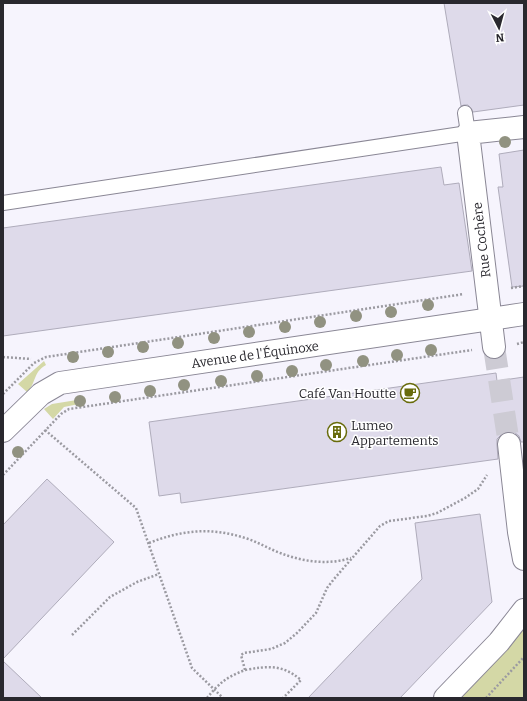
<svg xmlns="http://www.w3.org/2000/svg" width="527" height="701" font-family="Bitter,serif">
	<rect width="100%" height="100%" fill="#f6f4fd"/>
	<g fill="#d4d8a6">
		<path d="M44 361 46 365C32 373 37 383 27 392L18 384Z"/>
		<path d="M83 399 84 403 64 407 53 419 44 409 52 404Z"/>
		<path d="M524 610V698H445Z"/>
	</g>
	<g fill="#dedaea" stroke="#afacbb">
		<path d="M444 3H524V105L473 112 468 105H464L461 106Z"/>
		<path d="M524 150V286L512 287 498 187H503L499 154Z"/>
		<path d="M441 167 444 185 459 183 472 271 3 336V228Z"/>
		<path d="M496 373 497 381 524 377V442H521L519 436 514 432H507L502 434 497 439V445L498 459 181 503 180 493 159 496 149 422Z"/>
		<path d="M47 479 114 542 3 659V525Z"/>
		<path d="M480 514 492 602 400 698H308L422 579 415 523Z"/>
		<path d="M3 661 42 698H3Z"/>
	</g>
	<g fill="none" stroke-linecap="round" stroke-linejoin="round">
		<path stroke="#cdcbd4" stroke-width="22" stroke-dasharray="22 11" stroke-linecap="butt" d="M494 347 509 444"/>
		<defs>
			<path id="lane" d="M3 203 468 133 465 113"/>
			<g id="street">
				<path d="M494 347 468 133 524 127"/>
				<path d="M3 431 41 394 60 383 524 314"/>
				<path d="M509 444 519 532 524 559"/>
				<path d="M445 698 499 642 524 610"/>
			</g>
		</defs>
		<use href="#lane" stroke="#8a8795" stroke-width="16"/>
		<use href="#street" stroke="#8a8795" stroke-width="24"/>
		<g stroke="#9b9aa1" stroke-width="2.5" stroke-dasharray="2 2" stroke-linecap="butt">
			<path d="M511 288 524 286"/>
			<path d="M517 344 524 342"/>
			<path d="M3 357 31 359"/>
			<path d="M3 394 34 363 46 357 464 294"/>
			<path d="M45 430 136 508 192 668 223 698"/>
			<path d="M3 475 61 414 69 409 472 350"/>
			<path d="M149 543C182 530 211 527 245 538 255 541 264 546 273 550 298 561 325 566 351 558"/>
			<path d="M72 635 110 597 137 582 159 574"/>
			<path d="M245 670C268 666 282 664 301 680L283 698"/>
			<path d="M207 698C219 683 227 677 245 670L241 655 244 653 271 649 285 643 297 633 316 613 327 588 334 579 380 526 389 521 427 516 437 513 465 498 478 489 487 475"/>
			<path d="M486 698 524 657"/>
		</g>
		<use href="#lane" stroke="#fff" stroke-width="14"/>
		<use href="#street" stroke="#fff" stroke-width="22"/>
	</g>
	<g fill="#919281">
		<circle cx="505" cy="142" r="6"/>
		<circle cx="428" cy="305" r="6"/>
		<circle cx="391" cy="312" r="6"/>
		<circle cx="356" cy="316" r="6"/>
		<circle cx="320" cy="322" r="6"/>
		<circle cx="285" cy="327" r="6"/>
		<circle cx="249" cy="332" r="6"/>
		<circle cx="214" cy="338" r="6"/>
		<circle cx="178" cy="343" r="6"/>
		<circle cx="143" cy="347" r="6"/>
		<circle cx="431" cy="350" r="6"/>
		<circle cx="108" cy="352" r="6"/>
		<circle cx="397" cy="355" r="6"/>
		<circle cx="73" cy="357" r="6"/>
		<circle cx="363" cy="361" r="6"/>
		<circle cx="326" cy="365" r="6"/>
		<circle cx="292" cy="371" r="6"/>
		<circle cx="257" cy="376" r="6"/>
		<circle cx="221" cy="381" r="6"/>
		<circle cx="184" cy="385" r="6"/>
		<circle cx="150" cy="391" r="6"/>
		<circle cx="115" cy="397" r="6"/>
		<circle cx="80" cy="401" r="6"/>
		<circle cx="18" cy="452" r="6"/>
	</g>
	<defs>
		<symbol id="cafe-ring" viewBox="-11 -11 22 22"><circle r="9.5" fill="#fff" stroke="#686b0b" stroke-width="1.5"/><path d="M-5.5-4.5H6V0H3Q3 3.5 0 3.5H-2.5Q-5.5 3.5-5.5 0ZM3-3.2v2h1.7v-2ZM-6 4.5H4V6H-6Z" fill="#686b0b"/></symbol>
		<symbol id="building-ring" viewBox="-11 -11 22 22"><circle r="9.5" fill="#fff" stroke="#686b0b" stroke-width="1.5"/><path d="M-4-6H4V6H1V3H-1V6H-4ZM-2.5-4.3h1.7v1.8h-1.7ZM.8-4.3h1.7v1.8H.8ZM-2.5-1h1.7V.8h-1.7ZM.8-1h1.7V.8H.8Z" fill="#686b0b"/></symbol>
	</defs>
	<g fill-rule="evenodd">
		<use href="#cafe-ring" x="399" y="382" width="22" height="22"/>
		<use href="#building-ring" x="326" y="421" width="22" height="22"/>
	</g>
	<g text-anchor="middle" stroke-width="3" stroke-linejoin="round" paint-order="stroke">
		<g font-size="13" fill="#29282e" stroke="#fff">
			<text transform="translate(481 240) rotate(-97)" y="5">Rue Cochère</text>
			<text transform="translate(255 354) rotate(-8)" y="5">Avenue de l'Équinoxe</text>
		</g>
		<g font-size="13" fill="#29282e" stroke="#fff" text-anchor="end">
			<text x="396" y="398">Café Van Houtte</text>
			<text x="351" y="430" text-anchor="start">Lumeo<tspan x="351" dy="15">Appartements</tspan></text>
		</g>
	</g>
	<rect width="527" height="701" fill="none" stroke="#29282e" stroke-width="8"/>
	<g transform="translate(499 28) rotate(174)" stroke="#ffffff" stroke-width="3" paint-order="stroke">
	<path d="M0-3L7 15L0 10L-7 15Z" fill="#29282e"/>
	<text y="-6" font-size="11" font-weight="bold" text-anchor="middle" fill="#29282e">N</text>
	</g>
</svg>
